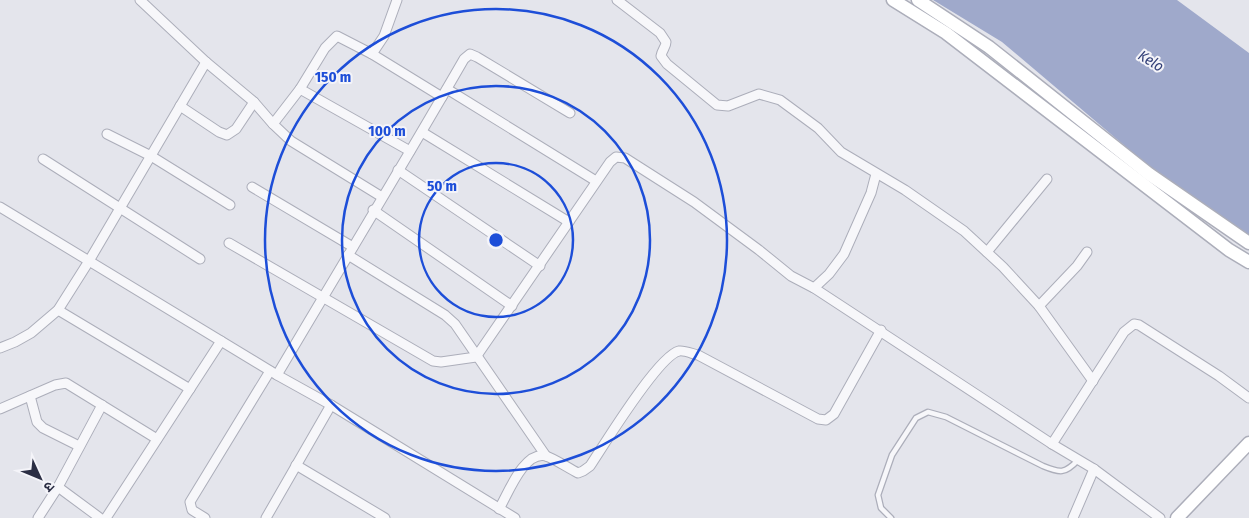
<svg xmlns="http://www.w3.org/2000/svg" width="1249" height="518" font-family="'Fira Sans Condensed','Noto Sans Devanagari',sans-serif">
	<rect width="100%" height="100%" fill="#e4e5ec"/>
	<path fill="#9fa9cb" d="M933 0H1177L1249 53V241L1191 202 1002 42Z"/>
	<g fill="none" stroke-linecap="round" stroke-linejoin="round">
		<defs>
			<path id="lane" d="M891 518 881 508 878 495 892 455 916 418 928 412 946 417 1043 466C1060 473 1065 474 1078 460"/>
			<g id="street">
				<path d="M140 0 206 62 254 102 273 124 300 89 325 48 337 36 372 54 442 97"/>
				<path d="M617 0 660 33 666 42C666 47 662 50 661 56L667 64 717 105 728 106 759 94 780 100 818 128 841 152 905 190 964 231 1003 267 1039 306 1093 381"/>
				<path d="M372 54 384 36 397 0"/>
				<path d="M300 89 410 151"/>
				<path d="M447 89 596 181"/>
				<path d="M180 106 219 132 227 135 236 129 254 102"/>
				<path d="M273 124 291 141 382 197"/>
				<path d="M422 132 569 222"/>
				<path d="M107 134 151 156 230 205"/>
				<path d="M43 159 200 259"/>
				<path d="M398 170 540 266"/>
				<path d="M252 187 353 247"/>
				<path d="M0 207 277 375 331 405 515 518"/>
				<path d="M373 210 512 306"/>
				<path d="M229 243 433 361 441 362 476 357 610 162 616 157 625 158 694 202 759 250 791 276 814 288 1052 444 1094 469 1160 518"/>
				<path d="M987 252 1047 179"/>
				<path d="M348 255 445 315 455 324 546 456"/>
				<path d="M814 288 829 274 844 254 871 193 876 174"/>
				<path d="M1039 306 1077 266 1087 252"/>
				<path d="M58 310 190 389"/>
				<path d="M0 348 15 342 31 333 58 310 89 261 206 62"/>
				<path d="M277 375C339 270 403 165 464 59L470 54 477 57 570 113"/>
				<path d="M30 396 37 422 43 428 79 446"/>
				<path d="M0 409 55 385 66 383 157 439"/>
				<path d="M1052 444 1124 332 1134 324 1139 325 1219 376 1249 398"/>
				<path d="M296 465 385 518"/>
				<path d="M58 487 100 518"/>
				<path d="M499 509C508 494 524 450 546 456 555 459 568 468 578 473L583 471 590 466C604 445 658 356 679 351 684 350 693 354 698 355L818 419 826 420 834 414 881 330"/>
				<path d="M38 518 58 487 102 405"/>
				<path d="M106 518 221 341"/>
				<path d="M205 518 192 510 190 502 270 371"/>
				<path d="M266 518 331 405"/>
				<path d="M1073 518 1094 469"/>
			</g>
			<g id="secondary">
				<path d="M893 0 946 33 1229 250 1249 262"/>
				<path d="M918 0 989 47 1149 174 1249 243"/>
				<path d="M1177 518 1249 443"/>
			</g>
		</defs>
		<use href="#lane" stroke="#acaeba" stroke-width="7"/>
		<use href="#street" stroke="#acaeba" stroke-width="11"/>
		<use href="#secondary" stroke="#acaeba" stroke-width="15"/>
		<use href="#lane" stroke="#f7f7fa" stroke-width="4.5"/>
		<use href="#street" stroke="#f7f7fa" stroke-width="9"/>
		<use href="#secondary" stroke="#fff" stroke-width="12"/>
	</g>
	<g fill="none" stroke="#1d4ed8" stroke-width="2.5">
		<circle cx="496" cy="240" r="77"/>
		<circle cx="496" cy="240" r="154"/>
		<circle cx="496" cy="240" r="231"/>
	</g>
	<g text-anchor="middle" stroke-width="4" stroke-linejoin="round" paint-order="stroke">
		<g font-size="15" font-style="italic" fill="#344179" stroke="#f4f4f9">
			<text transform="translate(1151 61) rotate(32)" y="5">Kelo</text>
		</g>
	</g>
	<circle cx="496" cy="240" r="8" fill="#1d4ed8" stroke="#f4f4f9" stroke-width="2.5"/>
	<g font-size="15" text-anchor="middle" font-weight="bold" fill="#1d4ed8" stroke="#f4f4f9" stroke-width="4" stroke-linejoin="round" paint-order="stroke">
		<text x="333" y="82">150 m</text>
		<text x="387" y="136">100 m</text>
		<text x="442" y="191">50 m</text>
	</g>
	<g transform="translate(40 478) rotate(134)" stroke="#f4f4f9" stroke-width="4" paint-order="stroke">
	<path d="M0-4L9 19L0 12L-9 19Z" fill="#2b2e44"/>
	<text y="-8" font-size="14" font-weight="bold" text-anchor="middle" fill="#2b2e44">उ</text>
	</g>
</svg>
